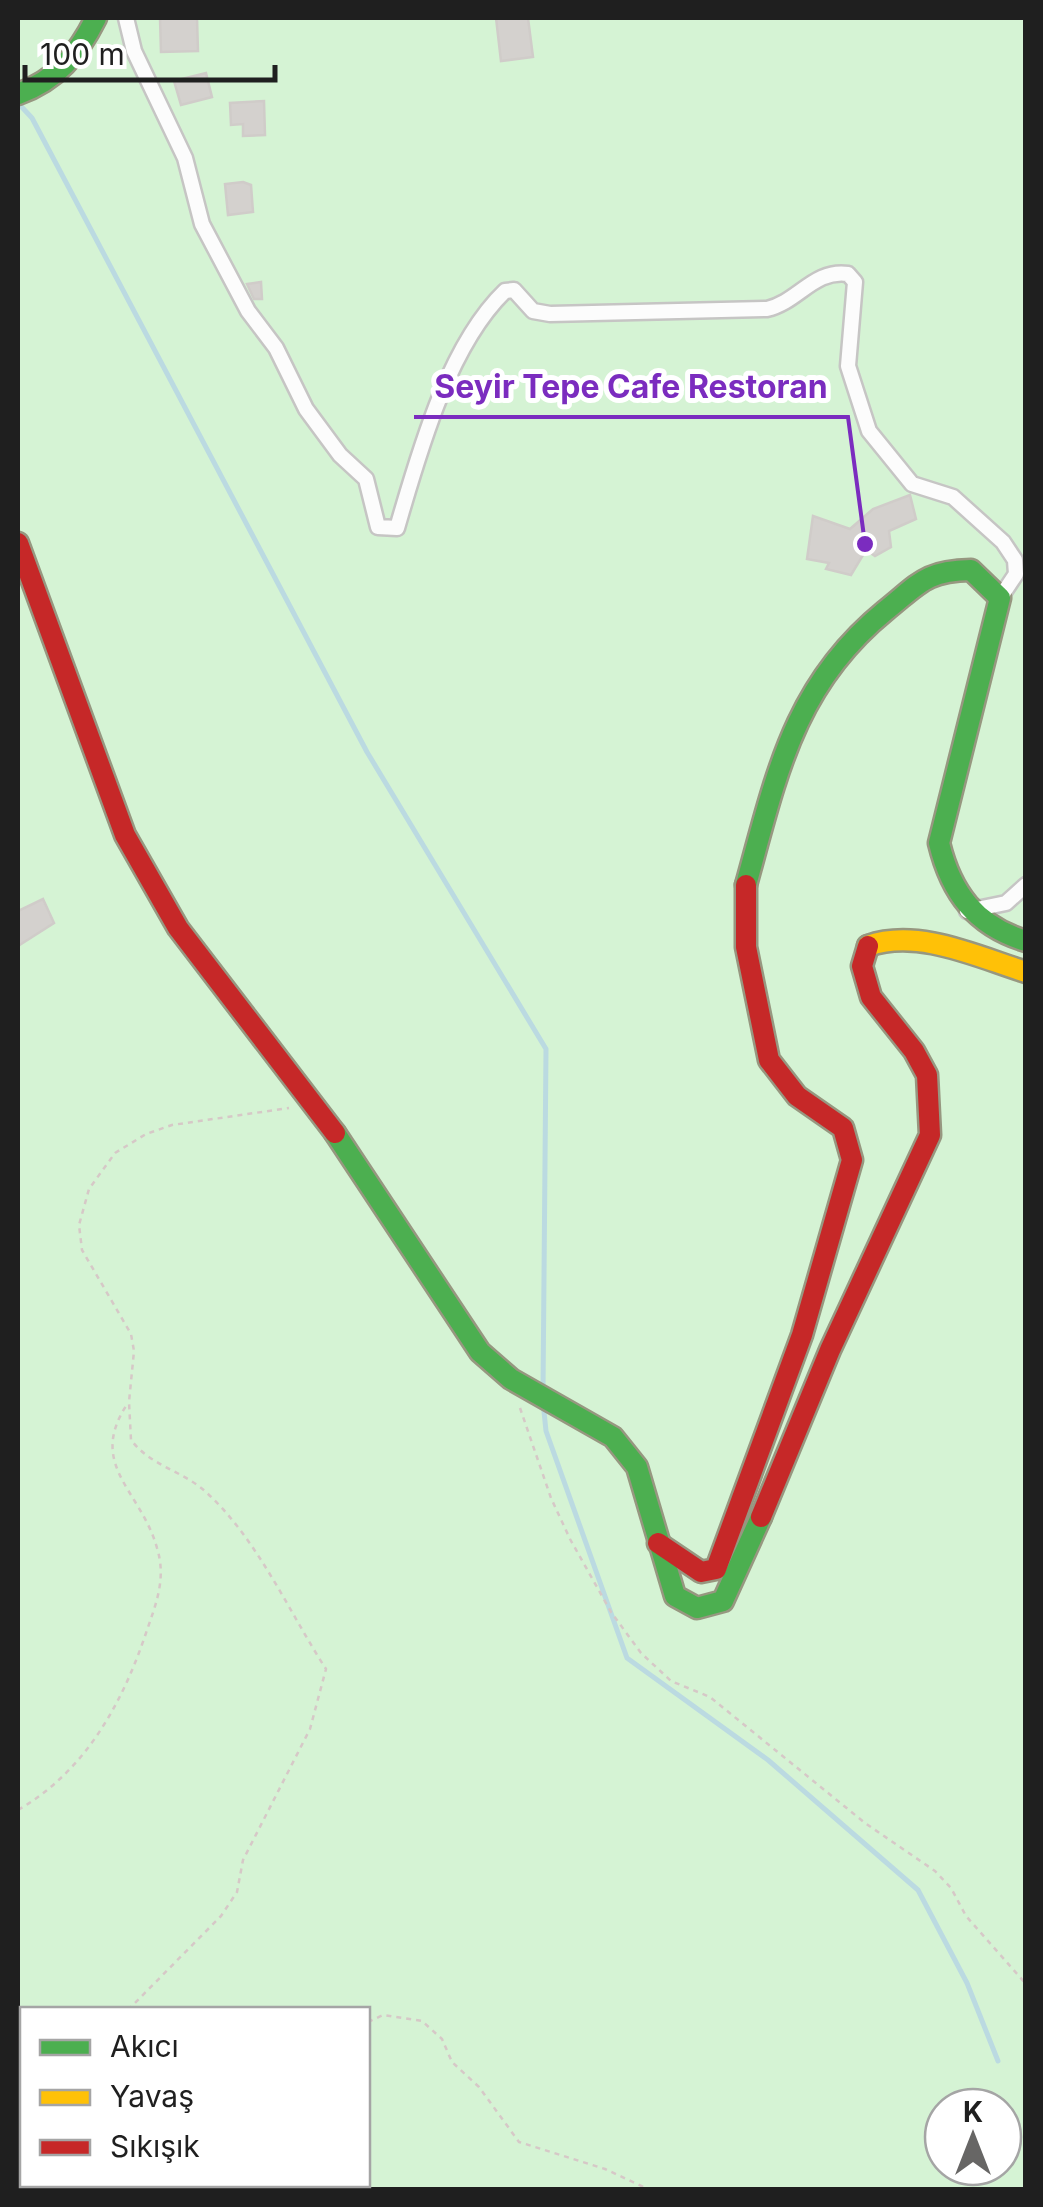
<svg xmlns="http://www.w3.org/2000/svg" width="1043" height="2207" font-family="Inter,sans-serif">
	<rect width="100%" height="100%" fill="#edebe8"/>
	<path fill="#d5f3d4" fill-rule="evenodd" d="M18 18H1025V2189H18ZM22 2010H368V2184H22ZM943 2107H1003V2167H943Z"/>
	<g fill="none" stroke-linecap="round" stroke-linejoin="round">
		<g stroke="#bbdae1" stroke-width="5">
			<path d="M18 103 32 118 367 752 546 1049 543 1391"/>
			<path d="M543 1402 546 1431 627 1658 768 1760 918 1890 967 1983 998 2061"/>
		</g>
	</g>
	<g fill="#d4d1ce" stroke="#d0ccc9" stroke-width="2.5">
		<path d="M160 18H197L198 51 161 52Z"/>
		<path d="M496 18H528L533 57 501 61Z"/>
		<path d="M206 73 212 97 181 105 174 81Z"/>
		<path d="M264 101 265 135 243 136V124L231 125 230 103Z"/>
		<path d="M243 182 251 185 253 212 228 215 225 184Z"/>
		<path d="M261 282 262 299H254L247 284Z"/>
		<path d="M910 495 916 519 889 531 891 547 875 556 866 550 851 575 826 569 829 563 807 559 813 516 850 529 873 509Z"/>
		<path d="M43 899 54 923 18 946V911Z"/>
	</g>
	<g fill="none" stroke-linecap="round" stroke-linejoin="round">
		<defs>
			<g id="street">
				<path d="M126 18 134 51 185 158 202 224 248 311 276 348 306 409 340 455 366 479 378 527 397 528C419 453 448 346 505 291L514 290 533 311 550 314 767 309C798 302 814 269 848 274L855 282 848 366 869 431 912 484 953 497 1003 542 1015 560 1016 574 1000 598"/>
				<path d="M967 911 1006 903 1026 885"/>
			</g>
			<g id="fast">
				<path d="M18 94C57 80 78 54 96 18"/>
				<path d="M746 885C776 777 793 686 885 611 920 583 925 571 971 570L1000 598 939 843C951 893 976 926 1026 941"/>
				<path d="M335 1133 480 1352 511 1379 613 1437 637 1467 675 1596 697 1608 723 1601 761 1517"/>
			</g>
			<path id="slow" d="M868 946C918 928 978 957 1026 972"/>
			<g id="jam">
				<path d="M18 543 125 835 178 928 335 1133"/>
				<path d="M761 1517 830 1350 930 1135 927 1075 914 1051 871 997 862 966 868 946"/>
				<path d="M658 1543 701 1572 716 1569 802 1335 852 1160 843 1128 797 1096 769 1060 746 947V885"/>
			</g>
		</defs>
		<use href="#street" stroke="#c6c5c4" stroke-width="19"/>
		<use href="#fast" stroke="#979780" stroke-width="25"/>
		<use href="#slow" stroke="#979780" stroke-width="25"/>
		<use href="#jam" stroke="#979780" stroke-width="25"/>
		<g stroke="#d6c8c7" stroke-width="2.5" stroke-dasharray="5 5" stroke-linecap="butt">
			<path d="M520 1408 551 1498 570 1539 611 1612 641 1653 671 1681 710 1697 865 1823 935 1871 951 1888 966 1916 1026 1984"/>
			<path d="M18 1810C84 1772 121 1706 145 1636 155 1606 167 1580 157 1548 141 1490 86 1465 128 1403"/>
			<path d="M128 2010 221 1916 237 1892 243 1860 310 1729 326 1669C289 1612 258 1540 207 1493 184 1471 152 1467 131 1440L129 1402 134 1351 131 1334 82 1250 79 1225 89 1189 115 1153 146 1134 172 1125 289 1108"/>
			<path d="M368 2022 383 2015 422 2021 442 2039 452 2062 479 2087 519 2142 605 2169 650 2190"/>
			<path d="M18 2101 22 2099"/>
			<path d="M18 2176 22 2174"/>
		</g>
		<use href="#street" stroke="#fcfcfc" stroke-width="14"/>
		<use href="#fast" stroke="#4caf50" stroke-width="20"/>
		<use href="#slow" stroke="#ffc107" stroke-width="20"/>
		<use href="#jam" stroke="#c62828" stroke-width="20"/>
	</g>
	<path fill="none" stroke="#7b2cbf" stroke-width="4" d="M865 544L848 417H414"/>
	<circle fill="#7b2cbf" stroke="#fff" stroke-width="4" cx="865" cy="544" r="10"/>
	<g font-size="32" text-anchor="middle" font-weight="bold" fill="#7b2cbf" stroke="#fff" stroke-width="10" stroke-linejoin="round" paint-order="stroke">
		<text x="631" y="398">Seyir Tepe Cafe Restoran</text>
	</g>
	<rect width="1043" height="2207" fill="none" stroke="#1f1f1f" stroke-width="40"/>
	<rect x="20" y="2007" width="350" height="180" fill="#ffffff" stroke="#a5a5a5" stroke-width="2.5"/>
	<rect x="40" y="2040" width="50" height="15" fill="#4caf50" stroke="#a5a5a5" stroke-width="2.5"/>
	<text x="110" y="2057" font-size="30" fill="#1f1f1f">Akıcı</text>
	<rect x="40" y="2090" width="50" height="15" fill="#ffc107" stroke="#a5a5a5" stroke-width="2.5"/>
	<text x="110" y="2107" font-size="30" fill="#1f1f1f">Yavaş</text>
	<rect x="40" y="2140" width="50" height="15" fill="#c62828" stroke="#a5a5a5" stroke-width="2.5"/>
	<text x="110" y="2157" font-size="30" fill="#1f1f1f">Sıkışık</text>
	<g transform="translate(973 2137)"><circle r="48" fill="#ffffff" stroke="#a5a5a5" stroke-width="2.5"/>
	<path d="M0-8L18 38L0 25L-18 38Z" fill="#676665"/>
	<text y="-15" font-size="28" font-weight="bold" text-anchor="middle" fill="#1f1f1f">K</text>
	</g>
	<path d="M25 65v15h250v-15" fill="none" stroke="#1f1f1f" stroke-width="5"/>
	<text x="40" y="65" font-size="30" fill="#1f1f1f" stroke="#ffffff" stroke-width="8" paint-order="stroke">100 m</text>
</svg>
